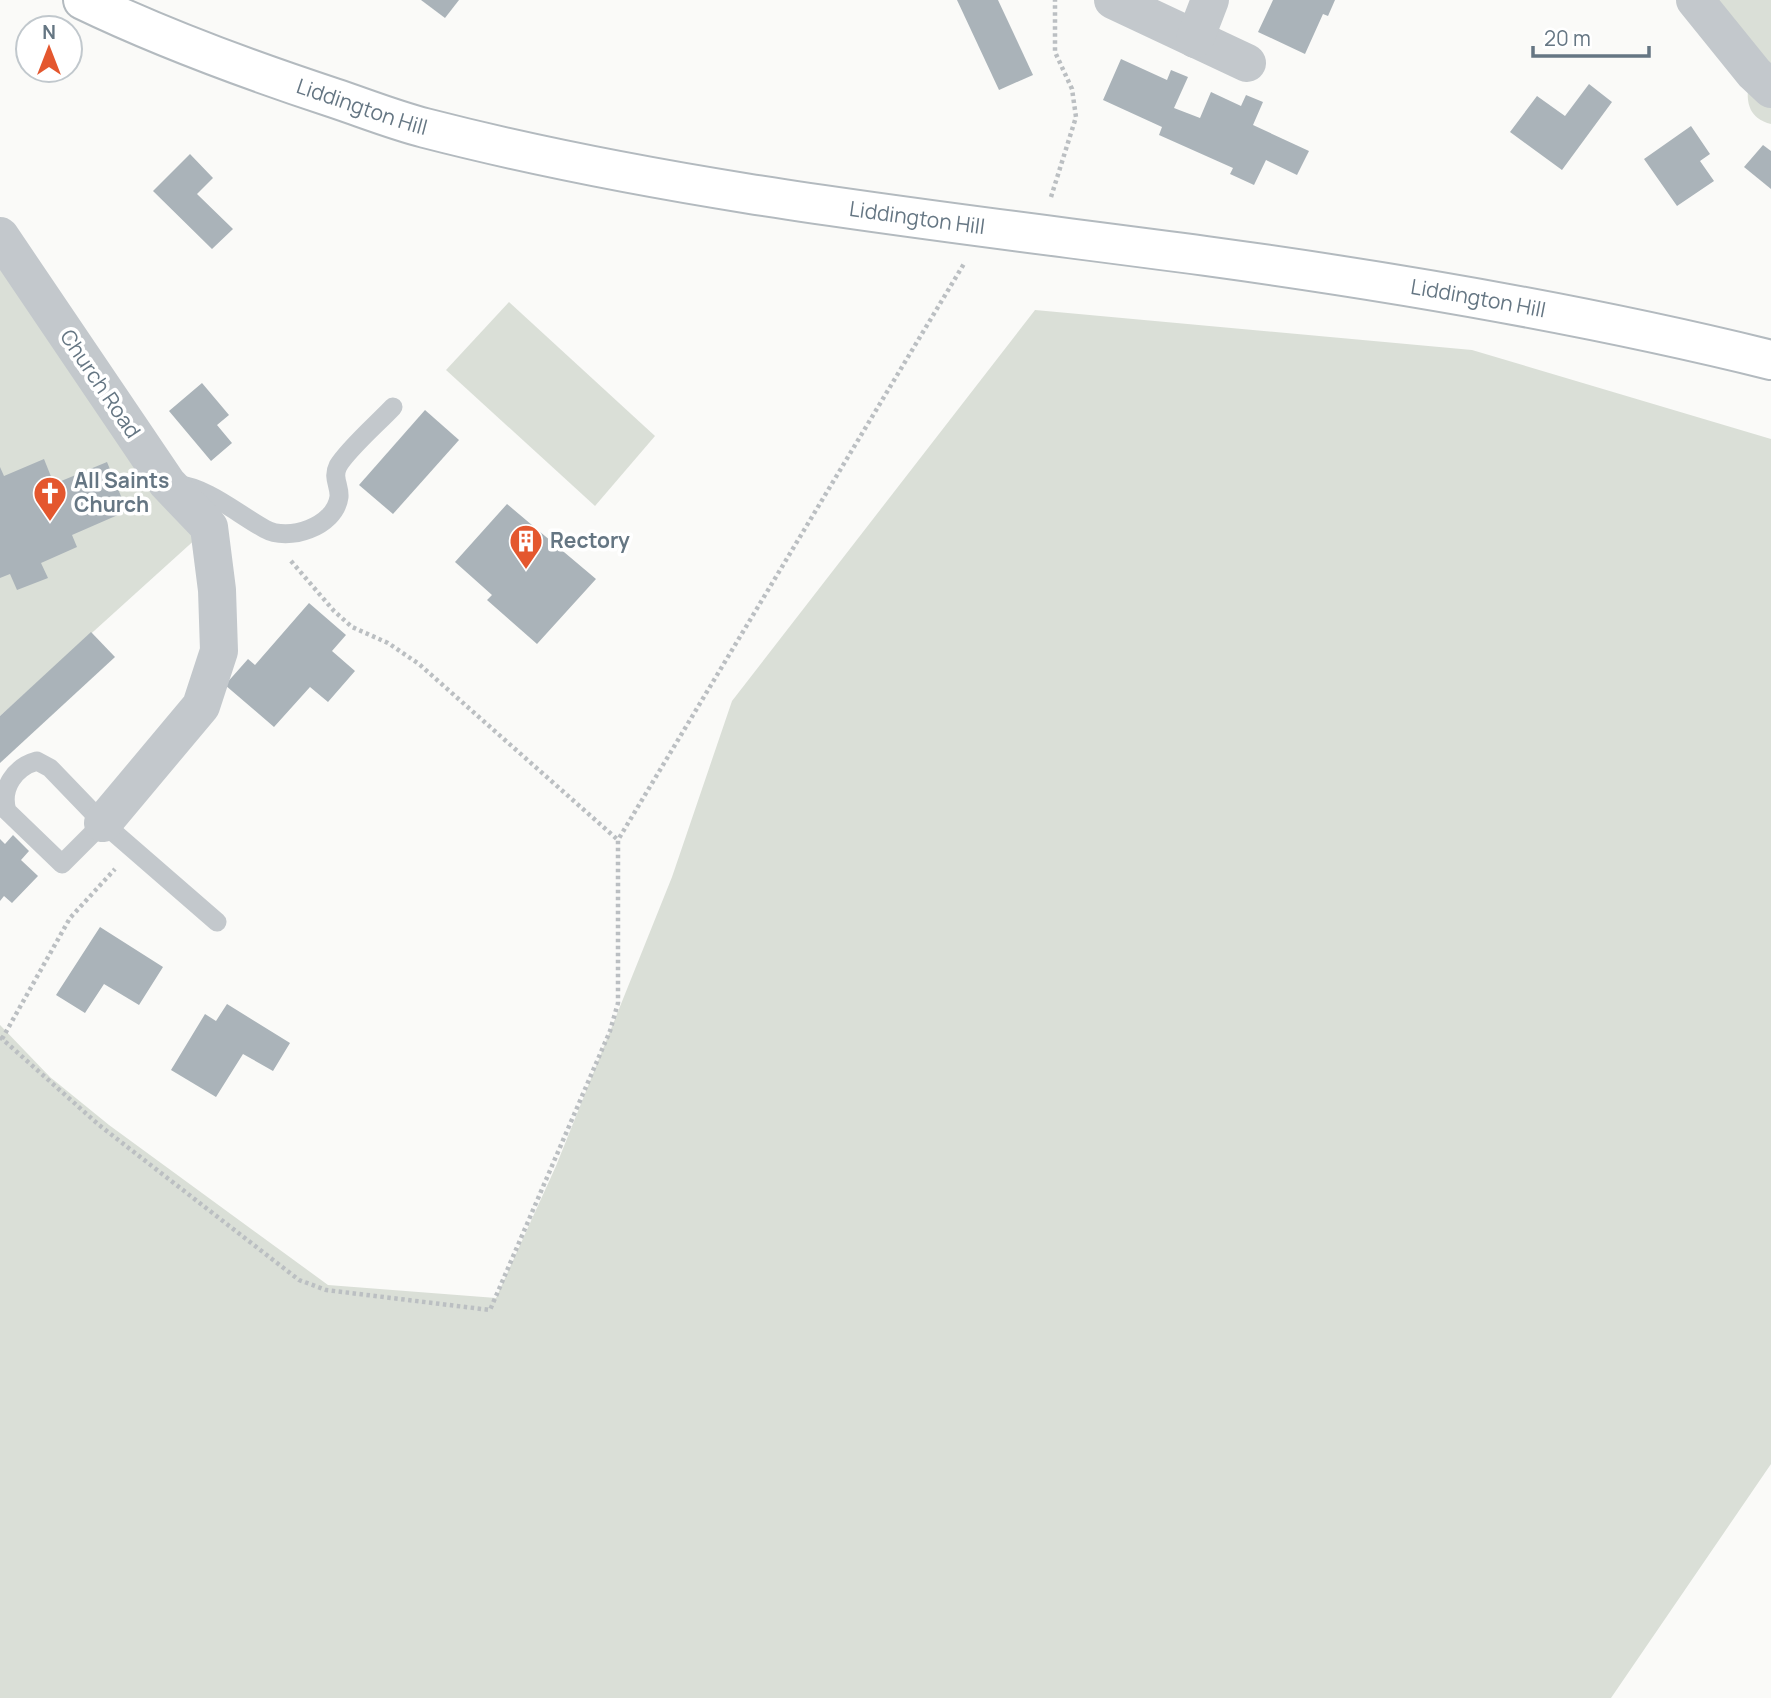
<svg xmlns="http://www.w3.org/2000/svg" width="1771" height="1698" font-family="Manrope,sans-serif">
	<rect width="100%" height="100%" fill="#fafaf8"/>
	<g fill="#dadfd7">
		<path d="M1710 0H1771V124C1750 119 1745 103 1749 83Z"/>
		<path d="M0 236 209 527 0 716Z"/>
		<path d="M509 302 655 436 595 506 446 370Z"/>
		<path d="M1035 310 1472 350 1771 439V1464L1611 1698H0V1025L50 1077 109 1125 328 1285 496 1298 556 1166 672 877 732 701Z"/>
	</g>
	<g fill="#aab3b9">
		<path d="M421 0H459L445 18Z"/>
		<path d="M957 0H998L1033 75 999 90Z"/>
		<path d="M1273 0H1335L1328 16 1323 14 1305 54 1258 32Z"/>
		<path d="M1121 59 1167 80 1171 70 1188 77 1174 108 1200 118 1211 92 1241 106 1246 95 1263 102 1253 125 1309 151 1297 175 1266 160 1254 185 1230 174 1233 168 1159 135 1162 127 1103 100Z"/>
		<path d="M1589 84 1612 102 1562 170 1510 132 1537 96 1565 116Z"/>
		<path d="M1691 126 1710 154 1700 161 1714 181 1677 206 1644 159Z"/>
		<path d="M1763 145 1771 151V189L1744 167Z"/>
		<path d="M190 154 213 178 197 194 233 229 212 249 153 191Z"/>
		<path d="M202 383 229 415 217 425 232 443 211 461 169 411Z"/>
		<path d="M425 410 459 440 393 514 359 485Z"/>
		<path d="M44 459 54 484 107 462 127 511 72 535 77 547 41 563 48 578 17 590 10 574 0 578V467L4 476Z"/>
		<path d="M507 504 596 579 537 644 487 600 492 595 455 562Z"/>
		<path d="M309 603 346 635 332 651 355 671 328 702 310 687 274 727 225 685 248 659 255 665Z"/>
		<path d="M91 632 115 657 0 763V716Z"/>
		<path d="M13 835 29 851 21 860 38 876 12 903 4 896 0 901V839L5 844Z"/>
		<path d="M100 927 163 967 139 1005 104 984 85 1013 56 995Z"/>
		<path d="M227 1004 290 1043 273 1071 243 1054 216 1097 171 1070 205 1014 216 1021Z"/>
	</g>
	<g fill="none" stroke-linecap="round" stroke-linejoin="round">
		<defs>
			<g id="secondary">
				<path id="s1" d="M83 0C164 39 249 70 334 98 364 108 394 120 425 128 681 194 945 221 1206 256 1396 282 1585 314 1771 360"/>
			</g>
		</defs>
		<use href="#secondary" stroke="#b3babf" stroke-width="42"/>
		<g stroke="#bbbfc2" stroke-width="4.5" stroke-dasharray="3.5 3.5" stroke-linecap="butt">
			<path d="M1051 197 1076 117 1072 89 1055 52V0"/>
			<path d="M291 561 334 611 352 627 388 643 419 664 618 840"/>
			<path d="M0 1037 99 1125 299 1280 326 1290 490 1310 610 1031 618 1003V840L965 262"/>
			<path d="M2 1039 70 918 115 869"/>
		</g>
		<g stroke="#c3c8cc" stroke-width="19">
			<path d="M175 484C209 488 236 513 265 529 288 542 335 527 339 497 340 486 332 478 338 466 347 450 379 422 393 407"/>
			<path d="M103 823 62 864 7 811C0 788 15 767 37 761L50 768 103 823 217 922"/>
		</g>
		<g stroke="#c3c8cc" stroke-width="38">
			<path d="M1113 0 1247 63"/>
			<path d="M1695 0 1754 73 1771 89"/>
			<path d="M1195 39 1210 0"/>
			<path d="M0 236 167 483 209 527 217 590 219 651 201 706 103 823"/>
		</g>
		<use href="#secondary" stroke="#fff" stroke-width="38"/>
	</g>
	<defs>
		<symbol id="church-pin" viewBox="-11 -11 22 30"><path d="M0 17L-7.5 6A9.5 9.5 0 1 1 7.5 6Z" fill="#e4572e" stroke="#fff"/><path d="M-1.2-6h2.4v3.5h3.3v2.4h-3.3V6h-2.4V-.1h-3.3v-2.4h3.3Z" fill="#fff"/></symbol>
		<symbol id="building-pin" viewBox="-11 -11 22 30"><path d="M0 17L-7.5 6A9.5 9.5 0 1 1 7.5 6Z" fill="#e4572e" stroke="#fff"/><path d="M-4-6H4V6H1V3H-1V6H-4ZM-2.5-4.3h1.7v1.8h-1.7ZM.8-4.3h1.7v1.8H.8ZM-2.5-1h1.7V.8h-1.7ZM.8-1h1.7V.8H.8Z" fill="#fff"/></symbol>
	</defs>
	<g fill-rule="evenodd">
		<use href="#church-pin" x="31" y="474" width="38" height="52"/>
		<use href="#building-pin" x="507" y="522" width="38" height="52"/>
	</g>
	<g text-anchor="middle" stroke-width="7" stroke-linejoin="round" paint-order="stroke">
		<g font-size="21" fill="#657683" stroke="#fff">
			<text dy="7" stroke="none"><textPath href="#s1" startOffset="299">Liddington Hill</textPath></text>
			<text dy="7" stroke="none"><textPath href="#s1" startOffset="866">Liddington Hill</textPath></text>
			<text dy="7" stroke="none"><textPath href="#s1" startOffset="1433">Liddington Hill</textPath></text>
			<text transform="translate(100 384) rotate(56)" y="7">Church Road</text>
		</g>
		<g font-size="21" font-weight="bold" fill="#657683" stroke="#fff" text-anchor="start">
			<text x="74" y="488">All Saints<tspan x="74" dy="24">Church</tspan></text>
			<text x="550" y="548">Rectory</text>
		</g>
	</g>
	<g transform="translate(49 49)"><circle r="33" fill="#ffffff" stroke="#c1c8cd" stroke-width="2"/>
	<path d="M0-5L12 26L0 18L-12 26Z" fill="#e4572e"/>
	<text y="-10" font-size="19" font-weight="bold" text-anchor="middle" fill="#657683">N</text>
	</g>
	<path d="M1533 46v10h116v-10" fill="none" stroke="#657683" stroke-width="3.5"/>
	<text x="1544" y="46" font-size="21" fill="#657683" stroke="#ffffff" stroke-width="5" paint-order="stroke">20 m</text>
</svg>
